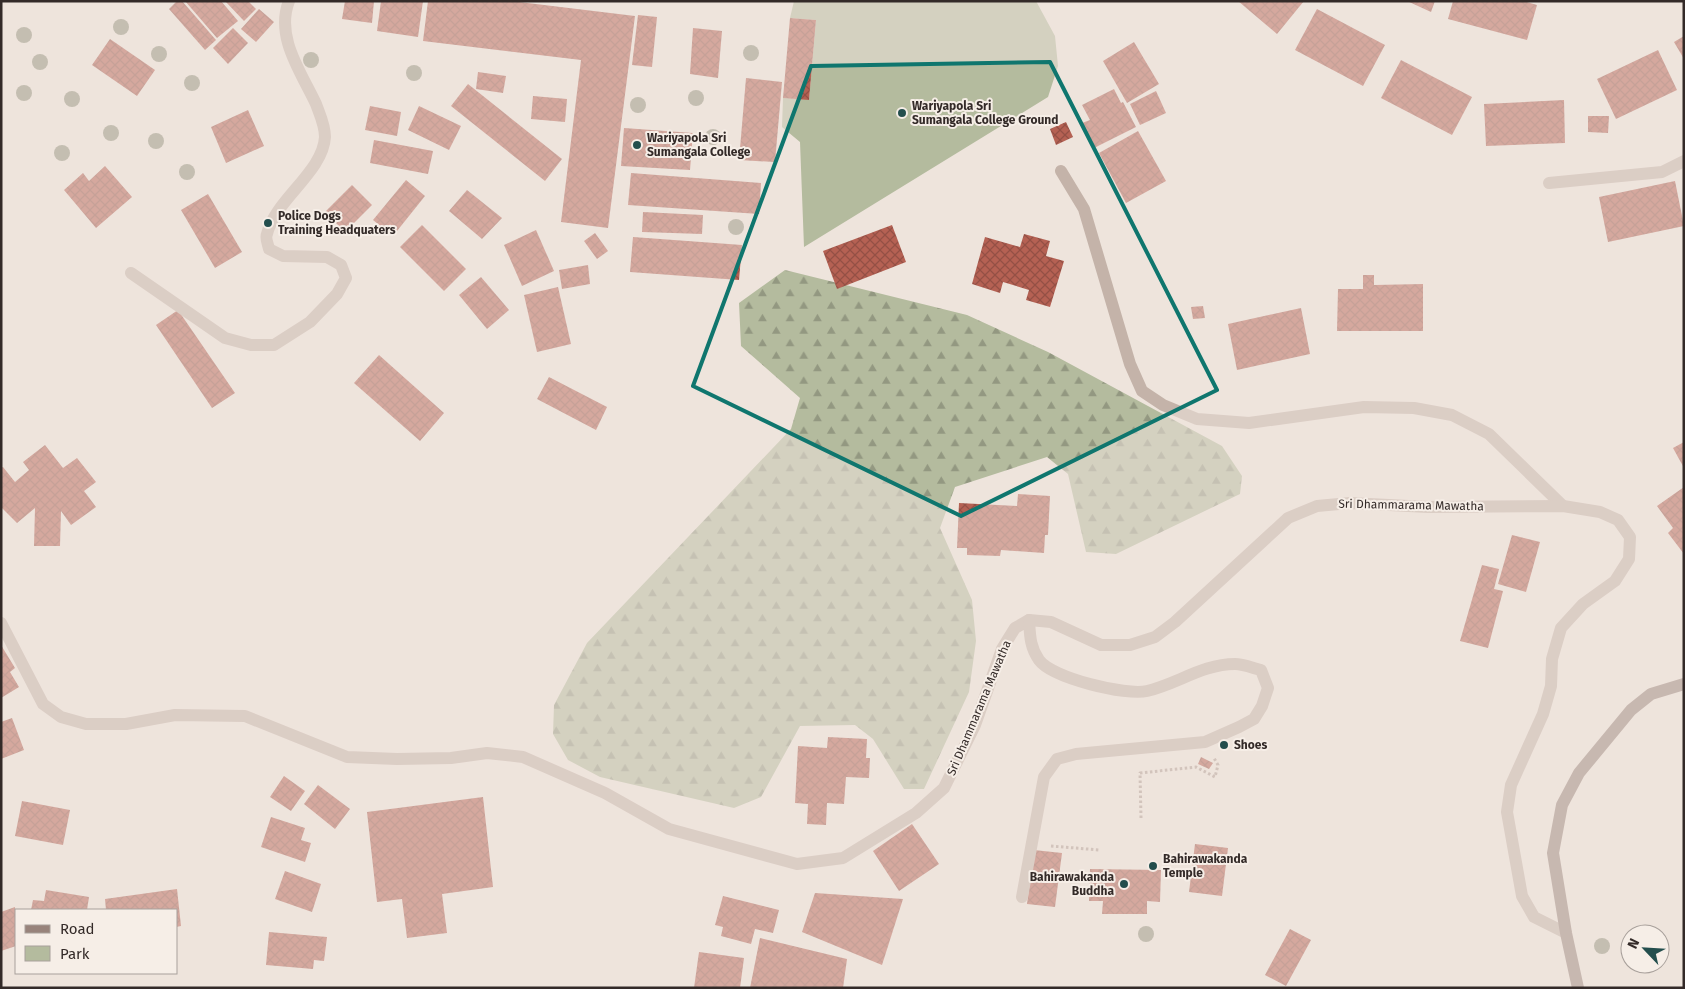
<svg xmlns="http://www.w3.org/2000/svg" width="1685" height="989" font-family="'Fira Sans',sans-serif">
	<defs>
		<pattern id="forest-firs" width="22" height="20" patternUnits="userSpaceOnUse" patternTransform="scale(1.25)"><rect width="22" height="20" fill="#b4bb9e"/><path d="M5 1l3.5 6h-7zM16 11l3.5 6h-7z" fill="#939881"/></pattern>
		<pattern id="building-cross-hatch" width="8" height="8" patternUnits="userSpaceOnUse" patternTransform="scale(1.25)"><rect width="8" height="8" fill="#b56153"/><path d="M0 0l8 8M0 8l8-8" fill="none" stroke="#945045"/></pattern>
	</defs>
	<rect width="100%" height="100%" fill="#eee4dc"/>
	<path fill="#b4bb9e" d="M794 1H1036L1055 36 1058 66 1048 97 804 247 800 142 782 127 783 98 809 99 816 20 790 18Z"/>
	<path fill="url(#forest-firs)" d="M785 270 967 315 1048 352 1222 446 1242 476 1240 494 1116 554 1086 552 1068 474 1047 457 955 487 940 528 972 600 976 641 969 692 924 789H904L873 739 855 725 800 726 761 797 734 808 600 777 568 760 553 734 554 705 587 643 791 429 800 398 741 346 739 303Z"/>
	<g fill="url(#building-cross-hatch)">
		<path d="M177 1H182L216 40 205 50 169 9Z"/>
		<path d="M185 1H221L238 21 217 38Z"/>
		<path d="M225 1H248L256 9 244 21Z"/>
		<path d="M345 1H374L372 23 342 19Z"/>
		<path d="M381 1H423L418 37 377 31Z"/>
		<path d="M428 1H511L635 16 608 228 561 222 581 60 423 41Z"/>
		<path d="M1238 1H1304L1277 34Z"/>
		<path d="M1407 1H1435L1431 12Z"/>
		<path d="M1453 1H1523L1537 5 1527 40 1448 19Z"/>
		<path d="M259 9 274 22 256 42 241 29Z"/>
		<path d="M1317 9 1385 45 1363 86 1295 50Z"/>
		<path d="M638 15 657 17 652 67 632 65Z"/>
		<path d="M790 18 816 20 809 100 783 98Z"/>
		<path d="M233 28 248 43 228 64 213 48Z"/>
		<path d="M693 28 722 31 718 78 690 74Z"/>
		<path d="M1684 36V59L1674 42Z"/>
		<path d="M110 39 155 70 137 96 92 65Z"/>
		<path d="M1134 42 1159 84 1127 103 1103 61Z"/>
		<path d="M1658 50 1677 90 1616 119 1597 79Z"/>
		<path d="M1401 60 1472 97 1452 135 1381 98Z"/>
		<path d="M478 72 506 76 503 93 476 89Z"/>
		<path d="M746 78 782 82 775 162 739 160Z"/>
		<path d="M468 84 562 159 545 181 451 106Z"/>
		<path d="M1114 89 1121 103 1123 102 1136 127 1094 148 1082 123 1090 120 1082 105Z"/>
		<path d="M1156 91 1166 113 1140 125 1130 104Z"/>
		<path d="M533 96 567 99 565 122 531 119Z"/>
		<path d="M1564 100 1565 143 1486 146 1484 104Z"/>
		<path d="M370 106 401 112 397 136 365 130Z"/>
		<path d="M419 106 461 126 449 150 408 130Z"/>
		<path d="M248 110 264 146 226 163 211 127Z"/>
		<path d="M1588 116H1609L1608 133 1588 132Z"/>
		<path d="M1066 122 1073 137 1056 145 1050 129Z"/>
		<path d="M624 128 693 133 690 170 621 166Z"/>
		<path d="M1138 131 1166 181 1126 203 1099 153Z"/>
		<path d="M374 140 433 151 428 174 370 163Z"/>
		<path d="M105 166 132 197 96 228 64 190 83 173 89 181Z"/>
		<path d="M631 173 761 183 759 214 628 205Z"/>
		<path d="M406 180 425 196 393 236 373 220Z"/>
		<path d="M1675 181 1684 226 1608 242 1599 197Z"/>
		<path d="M352 185 372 205 345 232 325 212Z"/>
		<path d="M467 190 502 218 482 239 449 211Z"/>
		<path d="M208 194 242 252 215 268 181 210Z"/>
		<path d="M643 212 703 215 702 234 642 232Z"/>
		<path d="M422 225 466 269 444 291 400 247Z"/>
		<path d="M892 225 906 262 837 289 823 251Z"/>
		<path d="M536 230 554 271 522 286 504 245Z"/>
		<path d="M595 233 608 251 597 259 584 241Z"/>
		<path d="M1024 234 1050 241 1046 256 1064 261 1050 307 1026 300 1029 290 1003 282 1000 293 972 284 985 237 1020 247Z"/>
		<path d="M633 237 742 245 739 280 630 272Z"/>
		<path d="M588 265 590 284 562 289 559 270Z"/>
		<path d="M1363 275H1374V285L1423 284V331H1337L1338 289H1363Z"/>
		<path d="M481 277 509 310 487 329 459 295Z"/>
		<path d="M558 287 571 344 537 352 524 295Z"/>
		<path d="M1203 306 1205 318 1193 319 1191 307Z"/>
		<path d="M1301 308 1310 354 1237 370 1228 324Z"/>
		<path d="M178 310 235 393 212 408 156 325Z"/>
		<path d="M379 355 444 413 420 441 354 383Z"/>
		<path d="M549 377 607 407 596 430 537 399Z"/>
		<path d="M1684 442V468L1673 448Z"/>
		<path d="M45 445 63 468 77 458 96 482 84 491 96 507 71 525 61 511 60 546H34L35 508 17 523 1 507V468L3 467 15 482 29 470 23 462Z"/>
		<path d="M1684 487V554L1668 533 1673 528 1657 506Z"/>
		<path d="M1018 494 1050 496 1048 535H1045L1044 553 1001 550 1000 556 967 555V548H957L959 503 1017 506Z"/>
		<path d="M1512 535 1540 542 1526 592 1498 584Z"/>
		<path d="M1482 565 1499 569 1494 589 1503 591 1488 648 1460 641Z"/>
		<path d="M1 645 15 668 10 672 19 687 1 698Z"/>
		<path d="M12 718 24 750 1 759V722Z"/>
		<path d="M828 737 867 739 866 758H870L869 778 846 777 844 804 827 803 826 825 807 824 808 804 795 803 798 746 827 748Z"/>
		<path d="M1201 757 1213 763 1209 769 1198 764Z"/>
		<path d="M284 776 305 791 291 811 270 797Z"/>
		<path d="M318 785 350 809 335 829 304 804Z"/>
		<path d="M483 797 493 887 442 894 447 933 407 938 402 899 377 902 367 812Z"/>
		<path d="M22 801 70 810 63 845 15 836Z"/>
		<path d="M271 817 305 828 301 840 311 843 305 862 261 847Z"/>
		<path d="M912 824 939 864 899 891 873 851Z"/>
		<path d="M1195 844 1228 848 1222 896 1189 892Z"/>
		<path d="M1034 850 1062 853 1055 907 1027 904Z"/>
		<path d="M1090 869 1161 870 1160 902 1147 901V914H1102L1103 901H1089Z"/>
		<path d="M285 871 321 884 312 912 275 899Z"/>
		<path d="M177 889 181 926 176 927V910H106L105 899Z"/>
		<path d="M46 890 89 897 87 910H31L33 900 44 901Z"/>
		<path d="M815 893 903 899 882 965 802 932Z"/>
		<path d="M723 896 779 910 773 933 755 929 751 944 721 936 723 927 715 925Z"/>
		<path d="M15 907 16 946 1 951V912Z"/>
		<path d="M1290 929 1311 940 1286 986 1265 975Z"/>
		<path d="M269 932 327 937 324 961 314 960 313 969 266 965Z"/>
		<path d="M760 938 847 959 843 988H750Z"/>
		<path d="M699 952 744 958 740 988H694Z"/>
	</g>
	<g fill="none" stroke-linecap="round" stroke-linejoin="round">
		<g stroke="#b09d94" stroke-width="3" stroke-dasharray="2.5 2.5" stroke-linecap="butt">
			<path d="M1141 818 1140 773 1196 767 1215 777 1218 765 1214 758"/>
			<path d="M1051 846 1099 850"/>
		</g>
		<path stroke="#c4b3a9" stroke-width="12" d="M131 273 225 338 251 345H274L310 322 337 294 346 278 341 265 327 257 283 256 269 249C268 244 265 238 267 234 275 200 323 172 325 137 325 125 320 115 316 104 301 72 275 37 289 1"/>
		<g stroke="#c4b3a9" stroke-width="12">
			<path d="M1061 171 1084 209 1130 364 1142 391 1163 405 1197 419 1249 423 1364 407 1414 408 1452 415 1489 434 1563 506"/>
			<path d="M1549 183 1662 172 1684 161"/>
			<path d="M1 623 43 704 61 717 86 724H126L175 715 245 716 347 757 397 759 451 758 487 753 523 757 605 793 669 829 797 864 843 858 916 813 944 788 975 725 1002 649 1015 628 1029 620 1051 622 1101 645H1130L1155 637 1175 622 1288 518 1317 506 1350 503 1428 507 1563 506 1600 512 1618 520 1630 537 1629 559 1615 581 1583 604 1561 628 1552 659 1551 686 1543 714 1511 785 1507 812 1522 896 1534 917 1566 933"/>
			<path d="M1022 897 1044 777 1057 759 1076 754 1205 742 1239 727 1254 719 1262 706 1268 688 1261 670C1253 668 1243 664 1235 664 1203 664 1177 684 1147 691 1126 696 1052 678 1039 660 1030 647 1030 636 1029 620"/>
		</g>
		<path stroke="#98837b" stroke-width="12" d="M1578 988 1566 933 1553 853 1562 805 1579 773 1631 710 1651 694 1684 684"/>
	</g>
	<g fill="#91917d">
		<circle cx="121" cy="27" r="8"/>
		<circle cx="24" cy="35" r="8"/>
		<circle cx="751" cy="53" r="8"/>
		<circle cx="159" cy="54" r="8"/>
		<circle cx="311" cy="60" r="8"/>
		<circle cx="40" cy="62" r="8"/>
		<circle cx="414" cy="73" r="8"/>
		<circle cx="192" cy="83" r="8"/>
		<circle cx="24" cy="93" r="8"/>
		<circle cx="696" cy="98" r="8"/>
		<circle cx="72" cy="99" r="8"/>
		<circle cx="638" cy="105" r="8"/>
		<circle cx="111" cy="133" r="8"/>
		<circle cx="713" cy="137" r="8"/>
		<circle cx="156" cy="141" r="8"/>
		<circle cx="62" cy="153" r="8"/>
		<circle cx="187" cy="172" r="8"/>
		<circle cx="736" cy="227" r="8"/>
		<circle cx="1146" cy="934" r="8"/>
		<circle cx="1602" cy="946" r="8"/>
	</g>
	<path d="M0 0H1685V989H0ZM1050 62 1217 390 961 516 693 386 811 66Z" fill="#eee4dc" fill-opacity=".55" fill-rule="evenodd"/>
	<path fill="none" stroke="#0f766e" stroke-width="4" stroke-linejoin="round" d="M1050 62 1217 390 961 516 693 386 811 66Z"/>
	<g fill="#234e4d" stroke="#f6eee7" stroke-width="2">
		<circle cx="902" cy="113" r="5"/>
		<circle cx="637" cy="145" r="5"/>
		<circle cx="268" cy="223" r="5"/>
		<circle cx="1224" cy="745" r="5"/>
		<circle cx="1153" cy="866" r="5"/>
		<circle cx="1124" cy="884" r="5"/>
	</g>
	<g text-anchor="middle" stroke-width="4" stroke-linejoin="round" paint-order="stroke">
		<g font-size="12" font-weight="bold" fill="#332a28" stroke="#f6eee7" text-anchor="start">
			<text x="912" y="110">Wariyapola Sri<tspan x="912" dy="14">Sumangala College Ground</tspan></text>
			<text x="647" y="142">Wariyapola Sri<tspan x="647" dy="14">Sumangala College</tspan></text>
			<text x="278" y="220">Police Dogs<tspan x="278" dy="14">Training Headquaters</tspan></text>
			<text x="1234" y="749">Shoes</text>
			<text x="1163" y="863">Bahirawakanda<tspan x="1163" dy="14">Temple</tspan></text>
			<text x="1114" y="881" text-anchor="end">Bahirawakanda<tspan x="1114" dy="14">Buddha</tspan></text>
		</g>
		<g font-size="12" fill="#332a28" stroke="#f6eee7">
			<text transform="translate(1411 505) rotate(1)" y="4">Sri Dhammarama Mawatha</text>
			<text transform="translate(979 708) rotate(-67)" y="4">Sri Dhammarama Mawatha</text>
		</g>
	</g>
	<rect width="1685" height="989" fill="none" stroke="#332a28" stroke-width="5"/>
	<rect x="15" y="909" width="162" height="65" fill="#f6eee7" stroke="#a8a09b"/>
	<rect x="25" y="925" width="25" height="8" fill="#98837b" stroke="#a8a09b"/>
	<text x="60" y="934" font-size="15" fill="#332a28">Road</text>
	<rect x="25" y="946" width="25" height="15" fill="#b4bb9e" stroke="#a8a09b"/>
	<text x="60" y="959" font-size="15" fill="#332a28">Park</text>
	<g transform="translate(1645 949) rotate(295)"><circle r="24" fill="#f6eee7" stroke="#a8a09b"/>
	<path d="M0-4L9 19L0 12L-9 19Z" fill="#234e4d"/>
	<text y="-8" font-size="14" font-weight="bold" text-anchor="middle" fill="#332a28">N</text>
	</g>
</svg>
